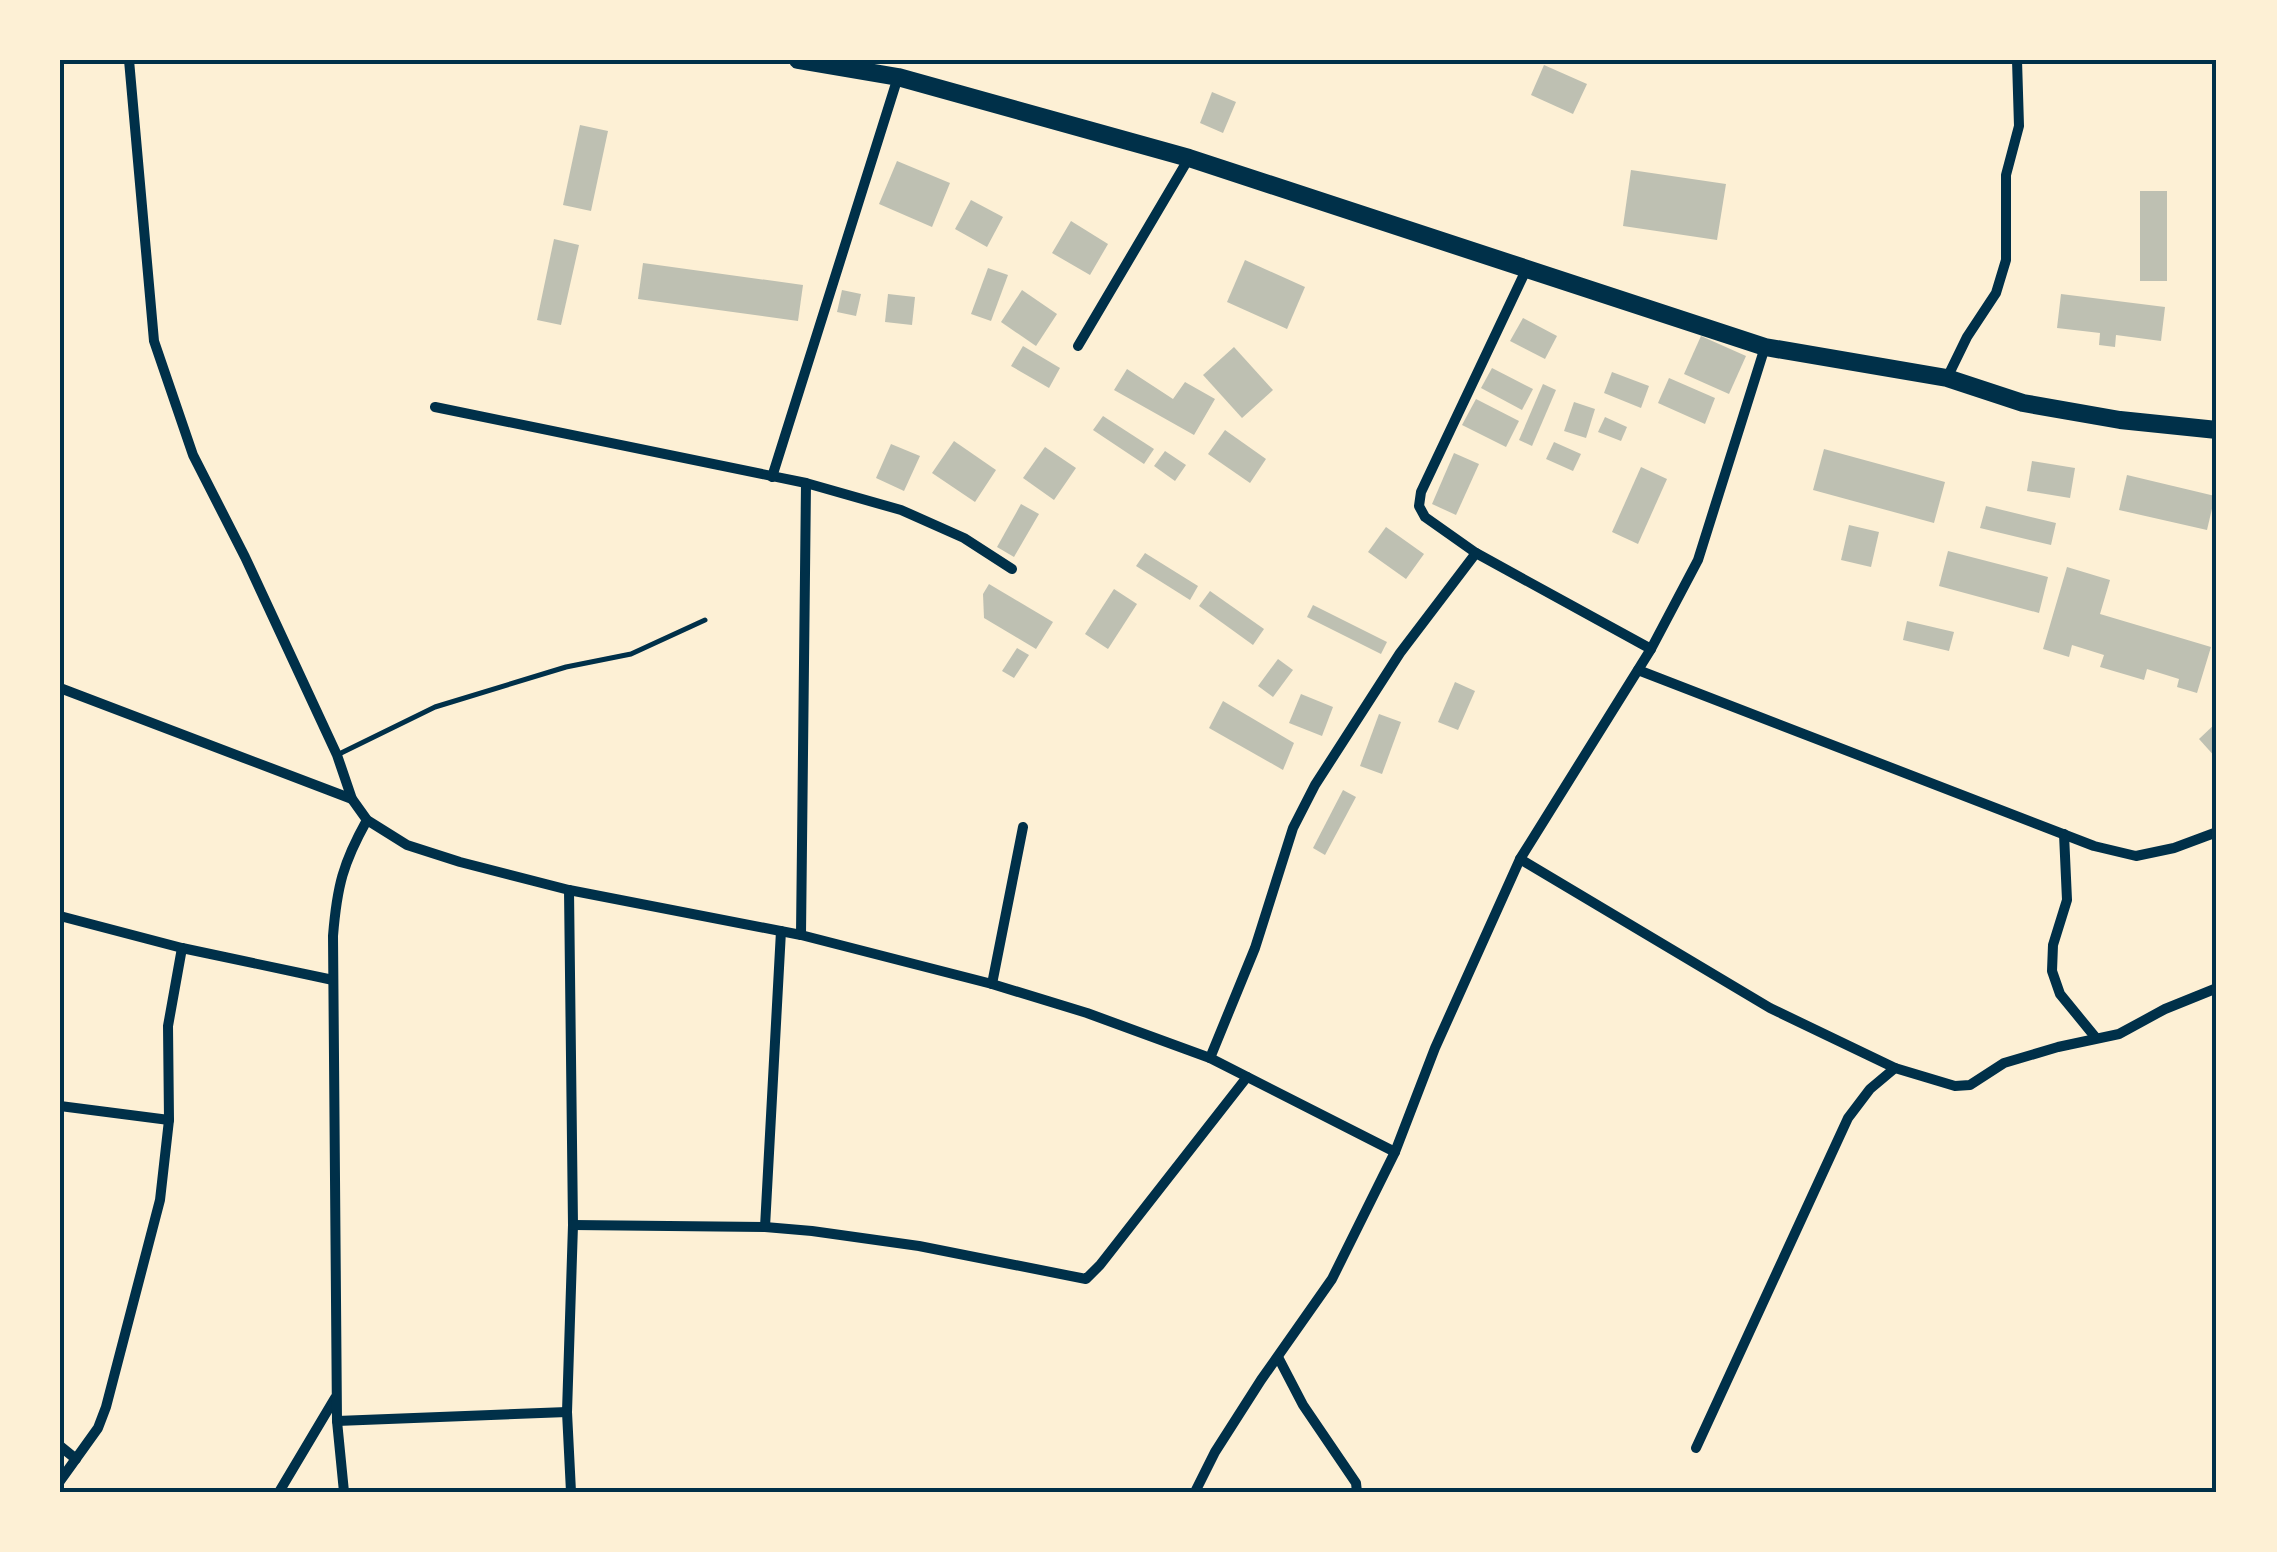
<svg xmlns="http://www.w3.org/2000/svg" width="2277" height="1552" font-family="Inter,sans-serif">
	<rect width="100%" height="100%" fill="#fdf0d5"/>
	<g fill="#bec0b2">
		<path d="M1544 65 1587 84 1573 114 1531 95Z"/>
		<path d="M1212 92 1236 102 1223 133 1200 123Z"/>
		<path d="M580 125 608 131 591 211 563 205Z"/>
		<path d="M897 161 950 183 932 227 879 204Z"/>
		<path d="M1631 170 1726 184 1717 240 1623 226Z"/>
		<rect x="2140" y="191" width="27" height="90"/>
		<path d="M971 200 1003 217 987 247 955 229Z"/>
		<path d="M1071 221 1108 244 1090 275 1052 253Z"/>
		<path d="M554 239 579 245 561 325 537 320Z"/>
		<path d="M1245 260 1305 287 1287 329 1227 302Z"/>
		<path d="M643 263 803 285 798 321 638 299Z"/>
		<path d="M988 268 1008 275 991 321 971 314Z"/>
		<path d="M842 290 861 294 856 316 837 312Z"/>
		<path d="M1022 290 1057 314 1036 346 1001 322Z"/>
		<path d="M888 294 915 297 912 325 885 322Z"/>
		<path d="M2061 294 2165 307 2161 341 2116 335 2115 347 2099 345 2100 333 2057 328Z"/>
		<path d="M1523 318 1557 336 1545 359 1510 341Z"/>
		<path d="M1701 336 1746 356 1729 394 1684 374Z"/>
		<path d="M1023 346 1060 368 1049 388 1011 366Z"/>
		<path d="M1234 347 1273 390 1242 418 1203 375Z"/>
		<path d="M1492 368 1533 389 1522 410 1481 388Z"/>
		<path d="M1127 369 1173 399 1185 382 1215 399 1194 435 1114 390Z"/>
		<path d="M1612 372 1649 386 1641 408 1604 393Z"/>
		<path d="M1669 378 1715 398 1705 424 1658 403Z"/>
		<path d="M1543 384 1556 390 1532 446 1519 440Z"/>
		<path d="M1476 399 1519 421 1506 447 1462 425Z"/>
		<path d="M1574 402 1595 409 1586 438 1564 431Z"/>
		<path d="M1103 416 1154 449 1144 464 1093 430Z"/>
		<path d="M1605 417 1627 427 1621 441 1598 432Z"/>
		<path d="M1225 430 1266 459 1250 483 1208 454Z"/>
		<path d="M954 441 996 470 975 502 932 473Z"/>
		<path d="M1554 442 1581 454 1573 471 1546 459Z"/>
		<path d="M891 444 920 456 904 491 876 478Z"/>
		<path d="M1045 447 1076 468 1054 500 1023 478Z"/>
		<path d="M1824 449 1945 482 1934 523 1813 490Z"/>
		<path d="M1165 451 1186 465 1175 481 1154 466Z"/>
		<path d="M1454 453 1479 464 1456 515 1432 504Z"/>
		<path d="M2032 461 2075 468 2070 498 2027 491Z"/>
		<path d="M1641 467 1667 479 1638 544 1612 532Z"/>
		<path d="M2127 475 2215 496 2207 530 2119 510Z"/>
		<path d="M1021 504 1039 514 1014 557 997 547Z"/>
		<path d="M1986 506 2056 523 2051 545 1980 528Z"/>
		<path d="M1849 525 1879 532 1871 567 1841 560Z"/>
		<path d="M1386 527 1424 554 1406 579 1368 552Z"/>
		<path d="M1948 551 2048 577 2039 613 1939 586Z"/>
		<path d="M1145 553 1198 586 1190 600 1136 566Z"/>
		<path d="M2067 567 2110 580 2100 614 2211 647 2197 693 2177 687 2179 679 2147 669 2144 680 2100 667 2104 655 2072 645 2069 657 2043 649Z"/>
		<path d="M989 584 1053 622 1036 649 984 618 983 594Z"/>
		<path d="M1114 589 1137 604 1108 649 1085 634Z"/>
		<path d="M1210 591 1264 629 1253 645 1199 606Z"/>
		<path d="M1313 605 1387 642 1381 654 1307 617Z"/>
		<path d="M1907 621 1954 632 1949 651 1903 640Z"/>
		<path d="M1017 648 1029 655 1014 678 1002 671Z"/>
		<path d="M1278 659 1293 670 1273 697 1258 686Z"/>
		<path d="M1455 682 1475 691 1458 730 1438 722Z"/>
		<path d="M1301 694 1333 707 1322 736 1289 723Z"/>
		<path d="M1223 701 1294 743 1283 770 1209 728Z"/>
		<path d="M1379 714 1401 722 1382 774 1360 766Z"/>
		<path d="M2217 722V759L2199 739Z"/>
		<path d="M1343 790 1356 797 1325 855 1313 848Z"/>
	</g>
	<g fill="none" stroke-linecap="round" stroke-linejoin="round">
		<path stroke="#003049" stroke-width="5" d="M337 755 435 707 566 667 631 654 705 620"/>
		<g stroke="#003049" stroke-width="10">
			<path d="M129 60 154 341 193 455 245 557 337 755 352 799 367 820 407 845 460 862 569 890 801 935 992 984 1087 1013 1210 1058 1395 1152"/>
			<path d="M1527 268 1421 492 1419 506 1425 517 1476 553 1651 649"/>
			<path d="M1078 346 1189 158"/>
			<path d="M1947 378 1967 337 1996 293 2006 260V175L2019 126 2017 60"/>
			<path d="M435 407 806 483 901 510 964 538 1012 569"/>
			<path d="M772 477 898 77"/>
			<path d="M1638 670 2094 846 2136 856 2174 848 2217 832"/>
			<path d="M60 688 352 799"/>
			<path d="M2064 834 2067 900 2053 945 2052 971 2060 994 2096 1038"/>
			<path d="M1520 859 1770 1008 1895 1068 1955 1086 1970 1085 2004 1063 2058 1047 2119 1034 2165 1009 2217 988"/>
			<path d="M569 890 573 1225 567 1412 571 1492"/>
			<path d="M60 916 182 948 333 980"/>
			<path d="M801 935 806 483"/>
			<path d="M992 984 1023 827"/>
			<path d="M1210 1058 1255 948 1293 828 1315 785 1400 653 1476 553"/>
			<path d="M60 1106 169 1120"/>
			<path d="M573 1225 765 1227 812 1231 919 1246 1086 1279 1100 1265 1247 1077"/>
			<path d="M765 1227 781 931"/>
			<path d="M1278 1357 1303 1405 1356 1483 1357 1492"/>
			<path d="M337 1421 567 1412"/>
			<path d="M60 1446 76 1459"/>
			<path d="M1696 1448 1848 1118 1870 1089 1895 1068"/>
			<path d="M60 1481 98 1428 106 1407 160 1200 169 1120 168 1026 182 948"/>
			<path d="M279 1492 335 1398"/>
			<path d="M344 1492 337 1421 333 936C337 886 343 863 367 820"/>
			<path d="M1195 1492 1215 1452 1261 1380 1332 1279 1395 1152 1435 1048 1520 859 1651 649 1698 560 1765 347"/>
		</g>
		<path stroke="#003049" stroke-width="18" d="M798 60 898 77 1189 158 1765 347 1947 378 2023 403 2120 420 2217 430"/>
	</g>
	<rect width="2277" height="1552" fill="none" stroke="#fdf0d5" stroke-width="125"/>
	<rect x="62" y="62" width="2152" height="1428" fill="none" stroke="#003049" stroke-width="4"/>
</svg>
